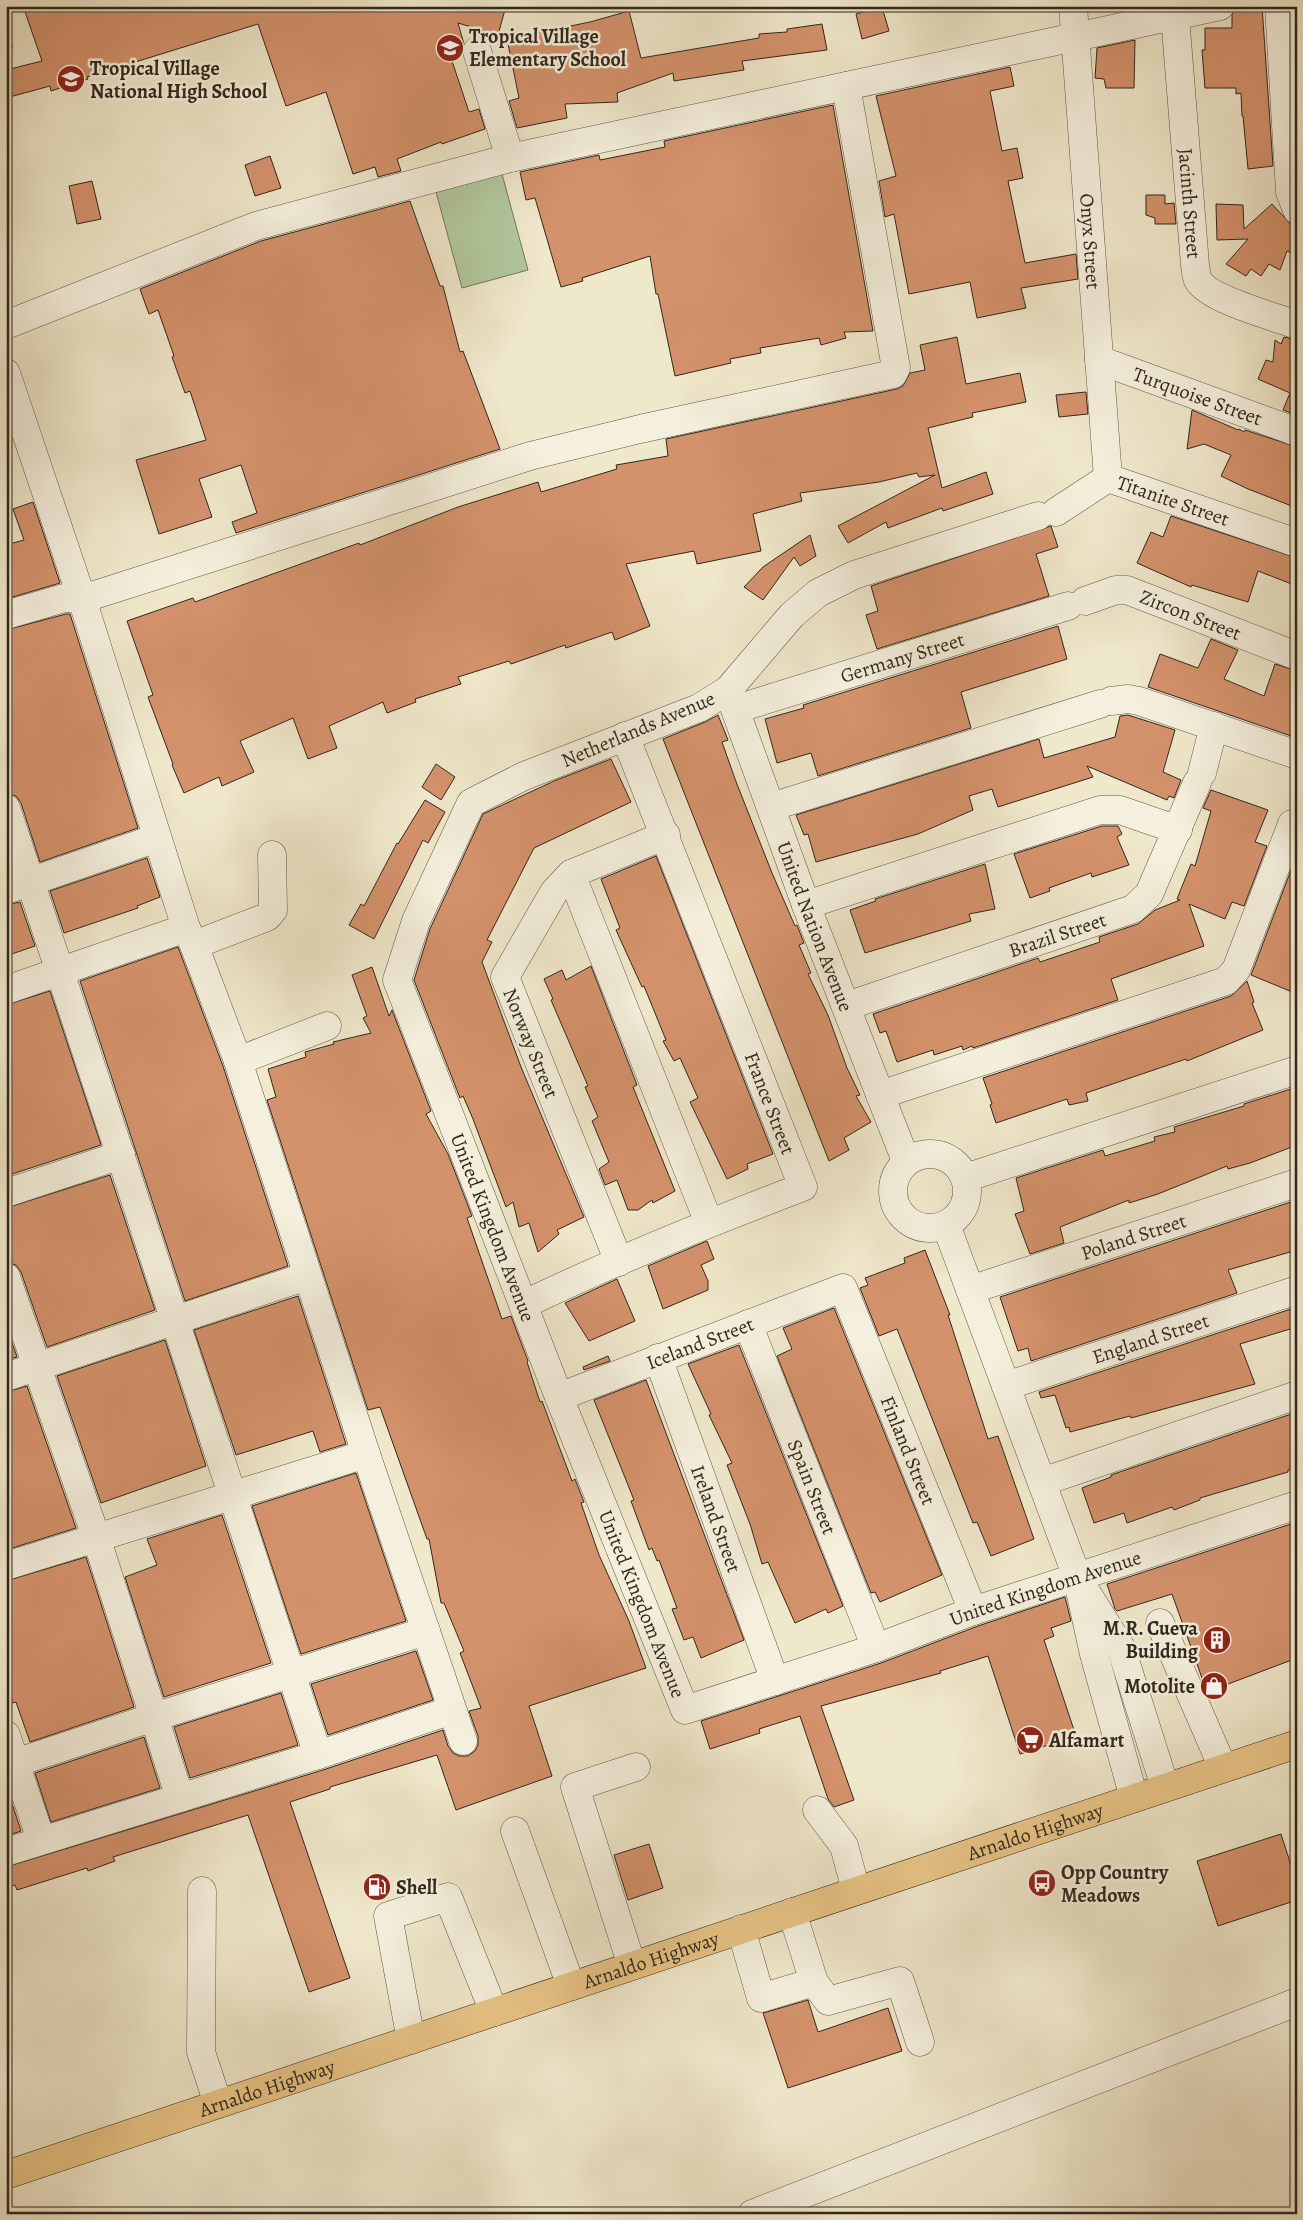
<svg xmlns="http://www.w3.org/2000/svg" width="1303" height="2220" font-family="Alegreya,serif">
	<rect width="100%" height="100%" fill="#f0e8cb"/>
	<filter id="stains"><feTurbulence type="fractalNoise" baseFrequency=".004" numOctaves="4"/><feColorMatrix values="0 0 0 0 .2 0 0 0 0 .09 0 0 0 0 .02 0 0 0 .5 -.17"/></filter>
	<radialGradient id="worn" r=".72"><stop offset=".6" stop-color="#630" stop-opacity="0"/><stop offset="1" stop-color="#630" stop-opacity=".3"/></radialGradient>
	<path fill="#b2c79d" stroke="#72775c" d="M502 174 528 270 462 288 436 192Z"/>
	<g fill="#d4926c" stroke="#31271c">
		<path d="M23 6H506L498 35 458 23 464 44 448 49 469 112 479 109 485 129 442 144 441 142 397 159 401 171 378 177 375 167 353 174 326 92 286 106 258 24 87 77 88 79 51 91 50 86 6 98V70L42 61Z"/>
		<path d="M1235 6H1262L1273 166 1248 169 1243 116H1242L1241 93 1236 94V88H1205L1202 50H1205V28H1232V15Z"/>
		<path d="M882 7 889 31 862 39 856 14Z"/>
		<path d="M629 11 641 58 759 38V34L787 32V29L822 24 827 50 742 61 744 70 674 81 673 73 617 93 618 102 565 104 567 118 517 128 509 101 519 98 507 39 590 22Z"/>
		<path d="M1135 40 1134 88H1106L1104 79 1095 78 1097 48Z"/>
		<path d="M1010 67 1014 86 990 91 1002 151 1017 148 1023 178 1008 181 1025 263 1076 254 1078 279 1021 288 1026 308 977 318 970 282 909 294 894 214 885 217 879 181 896 176 876 96Z"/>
		<path d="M833 105 873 331 844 332 846 338 821 345 819 338 760 348 761 353 730 359 731 363 675 376 658 294H656L650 256 582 278 583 281 561 287 535 198 526 200 520 172 599 155 600 160 665 147 664 141Z"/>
		<path d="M270 156 281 188 255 196 245 165Z"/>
		<path d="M92 181 101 219 77 224 69 186Z"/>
		<path d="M1146 195H1165V204L1174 203 1176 224H1155V218L1146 215Z"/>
		<path d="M410 201 440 286H443L460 352 463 351 500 449 236 533 232 522 257 513 241 465 199 479 212 517 159 534 136 460 206 440 190 391 185 393 172 357 174 356 158 310 149 314 140 289 261 241Z"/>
		<path d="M1216 204 1243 205 1244 229 1272 204 1297 231V255L1287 251 1280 270 1269 264 1261 276 1251 269 1246 276 1226 264 1248 239 1217 240Z"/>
		<path d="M957 337 966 384 1020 373 1026 402 972 413 973 417 928 428 942 488 986 472 993 494 943 511 942 508 888 528 886 522 848 543 838 526 935 475 919 477 917 473 879 482 800 493 802 501 753 514 761 551 697 564 694 551 626 564 650 626 615 640 612 632 566 648 565 645 511 664 509 661 458 677 461 684 415 699 416 702 387 713 383 702 329 726 337 748 308 759 293 718 240 741 254 772 222 786 219 777 184 793 172 765 173 764 148 697 153 695 127 621 193 598 195 602 359 543 360 545 458 507 538 482 541 492 617 469 616 465 668 456 666 439 897 389 903 386 910 373 925 370 920 345Z"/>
		<path d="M1284 337 1297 340V415L1283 410 1290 393 1258 379 1266 360 1273 362 1275 340 1281 344Z"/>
		<path d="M1086 392 1088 414 1059 417 1056 395Z"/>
		<path d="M1192 410 1238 430 1239 429 1244 432 1245 430 1297 447V508L1248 489 1221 476 1231 455 1204 444 1187 449Z"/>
		<path d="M33 502 60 583 6 599V545L24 540 13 509Z"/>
		<path d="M1171 516 1297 558V586L1258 571 1248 602 1192 585 1191 587 1137 563 1151 532 1163 537Z"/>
		<path d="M1051 526 1058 547 1036 554 1049 596 877 649 866 615 878 611 871 586Z"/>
		<path d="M810 535 816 556 800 566 794 557 763 600 744 587 763 567Z"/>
		<path d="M66 614H70L138 828 40 862 21 803 16 796 6 793V630Z"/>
		<path d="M1058 626 1067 659 961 692 971 728 818 776 811 753 777 763 765 719 804 708 803 705Z"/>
		<path d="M1211 639 1238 650 1224 679 1264 696 1275 664 1297 671V738L1148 687 1160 654 1198 668Z"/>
		<path d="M718 715 728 740 722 742 735 779 772 873 795 926 797 925 804 943 799 945 811 973 808 974 828 1015 847 1068 860 1095 856 1096 871 1122 844 1138 849 1150 829 1161 663 739 705 722Z"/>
		<path d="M1128 715 1175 730 1163 772 1181 780 1174 798 1169 796 1167 800 1087 766 1093 777 998 807 992 789 969 796 973 810 918 834 816 862 808 834 804 835 796 815 1039 739 1044 758 1115 737 1120 716Z"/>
		<path d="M611 759 631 802 534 848 487 940 492 942 482 962 521 1067 584 1217 557 1230 559 1234 538 1252 529 1223 519 1227 513 1202 506 1207 473 1119 463 1096 460 1098 414 980 430 929 483 814 554 781Z"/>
		<path d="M436 764 455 777 441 800 422 787Z"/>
		<path d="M1211 790 1268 810 1255 842 1267 846 1244 906 1232 902 1225 919 1189 904 1204 946 1111 979 1118 1000 973 1048 972 1046 963 1050 962 1046 934 1055 933 1050 897 1062 886 1031 880 1033 873 1014 1038 958 1040 962 1100 942 1099 937 1138 924 1155 910 1180 900 1177 899 1191 864 1195 866 1211 811 1203 808Z"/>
		<path d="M425 800 445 812 428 843 423 840 374 939 349 925 361 904 364 906 397 843 398 844Z"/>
		<path d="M1102 826H1118L1122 834 1117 837 1129 865 1092 877 1091 873 1049 888 1050 891 1030 898 1014 854Z"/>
		<path d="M656 856 773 1154 747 1164 748 1169 727 1179 690 1102 698 1098 680 1058 674 1061 663 1041 666 1040 644 986 642 987 616 930 620 928 601 879Z"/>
		<path d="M1296 857H1297V994L1251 975Z"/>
		<path d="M147 858 160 897 137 906 138 908 64 933 50 891Z"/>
		<path d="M985 864 995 909 969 914 971 921 865 953 850 910 876 901 875 899Z"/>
		<path d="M20 902 35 946 6 956V905Z"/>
		<path d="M178 947 223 1066 288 1266 185 1301 80 981Z"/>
		<path d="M591 966 637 1085 633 1087 675 1191 653 1203 652 1200 638 1210H628L617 1180 605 1185 599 1169 609 1162 592 1121 598 1117 585 1087 588 1086 551 1000 553 999 544 979 562 970 566 980Z"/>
		<path d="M372 967 389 1016 392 1010 431 1111 426 1114 448 1154 472 1216 467 1218 502 1319 511 1316 528 1361 527 1362 540 1402 542 1401 572 1481 575 1479 584 1502 581 1503 599 1555 629 1621 646 1668 529 1706 552 1776 456 1810 437 1755 330 1787V1789L290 1802 350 1978 309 1992 248 1815 113 1857 115 1861 88 1871 87 1868 17 1890 15 1885 6 1888V1867L323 1770 443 1730 448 1746 453 1753 459 1756H468L475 1751 478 1745V1736L469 1711 481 1708 460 1653 464 1651 444 1603H441L429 1539H427L380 1407 368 1410 267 1100 276 1097 268 1069 306 1057 305 1052 334 1044 333 1042 371 1033 363 1018 367 1016 352 975Z"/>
		<path d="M1247 981 1254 1002 1252 1003 1263 1030 1187 1061 1186 1059 1086 1093 1088 1101 1069 1105 1067 1099 996 1123 990 1105 992 1104 983 1078 1231 996Z"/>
		<path d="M50 991 101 1145 6 1176V1005Z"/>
		<path d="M1297 1087V1145L1250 1163 1228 1169 1227 1166 1158 1194 1129 1203V1200L1060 1227 1064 1243 1030 1254 1015 1214 1024 1211 1016 1178 1103 1150 1105 1156 1155 1141 1154 1137 1175 1132 1174 1127 1244 1106V1104Z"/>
		<path d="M110 1175 155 1310 47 1347 21 1272 16 1265 6 1262V1208Z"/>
		<path d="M1297 1200V1250L1228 1270 1237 1293 1031 1361 1028 1348 1018 1351 1000 1297Z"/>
		<path d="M707 1241 714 1259 701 1265 708 1281V1290L663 1309 648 1266Z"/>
		<path d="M925 1250 950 1315H948L988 1439 998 1436 1034 1539 991 1556 977 1522 973 1523 897 1329 879 1336 860 1288 868 1285 865 1278 905 1263 904 1258Z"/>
		<path d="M617 1279 635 1321 589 1341 565 1303Z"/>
		<path d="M298 1296 346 1444 320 1452 313 1431 236 1455 194 1330Z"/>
		<path d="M1297 1307V1327L1240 1344 1255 1384 1131 1418 1130 1416 1070 1432 1069 1427 1066 1428 1055 1395 1041 1398 1039 1392Z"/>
		<path d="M834 1308 942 1575 880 1602 875 1592 871 1593 777 1356 792 1349 783 1328Z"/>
		<path d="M6 1325 17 1357 6 1360Z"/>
		<path d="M165 1340 206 1466 101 1503 57 1376Z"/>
		<path d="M739 1345 843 1606 828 1613 826 1609 795 1623 768 1562 762 1564 750 1524 727 1465 732 1463 709 1415 711 1414 688 1364Z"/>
		<path d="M608 1356 610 1361 584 1370 583 1367Z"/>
		<path d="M646 1380 744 1640 701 1658 693 1637 684 1640 672 1609 677 1608 659 1560 657 1561 652 1548 649 1550 631 1501 634 1500 594 1400Z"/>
		<path d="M27 1386 76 1528 6 1550V1392Z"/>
		<path d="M1297 1412V1466L1288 1470V1472L1200 1498V1500L1174 1510 1172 1507 1127 1523 1124 1513 1094 1523 1082 1488 1111 1477V1475Z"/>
		<path d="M356 1473 406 1621 301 1654 252 1506Z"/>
		<path d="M222 1515 271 1663 164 1697 125 1577 157 1565 147 1539Z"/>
		<path d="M1297 1522V1658L1207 1692 1172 1594 1117 1611 1115 1609 1107 1584Z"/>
		<path d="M86 1557 134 1707 30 1742 16 1702 13 1703 6 1684V1581Z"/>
		<path d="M1065 1597 1071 1621 1051 1628 1054 1636 1044 1640 1076 1736 1020 1754 988 1656 940 1671 941 1673 821 1706 854 1800 834 1807 828 1799 800 1716 759 1729 760 1733 710 1749 701 1721 881 1663 978 1626Z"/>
		<path d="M416 1651 433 1700 328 1735 311 1684Z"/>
		<path d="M281 1693 298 1745 190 1778 174 1727Z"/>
		<path d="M144 1737 160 1788 51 1822 35 1773Z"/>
		<path d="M6 1785 21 1831 6 1836Z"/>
		<path d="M1281 1834 1297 1884V1900L1218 1926 1197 1861Z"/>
		<path d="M649 1844 663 1888 628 1900 614 1855Z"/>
		<path d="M808 2000 818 2032 888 2008 902 2051 788 2088 763 2013Z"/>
	</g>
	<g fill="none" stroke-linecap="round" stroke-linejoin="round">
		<defs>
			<g id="minor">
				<path id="s1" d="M1073 6 1108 478"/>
				<path d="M1279 6 1290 192 1297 210"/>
				<path id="s2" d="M1175 16 1195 265C1196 270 1196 276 1198 280 1208 299 1275 317 1297 325"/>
				<path d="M477 51 510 158"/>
				<path d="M6 325 256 226 510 158 1220 6"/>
				<path id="s3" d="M1099 360 1297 432"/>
				<path d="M6 373 82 599 186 928 194 945 238 1061 366 1454 463 1741"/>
				<path id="s4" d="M1056 512 1108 478 1297 543"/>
				<path id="s5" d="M1038 516 854 575 818 593 792 615 728 690 699 708 524 776 471 803 416 921 397 980 559 1397 685 1710 876 1648 973 1611 1297 1505"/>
				<path id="s6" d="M1085 601 1116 590H1127L1297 656"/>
				<path d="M6 615 64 598 82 599 530 456 640 429 893 374 896 368 846 86"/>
				<path id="s7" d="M728 690 806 905 906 1161"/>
				<path d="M1111 701 1128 699 1139 701 1297 755"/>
				<path id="s8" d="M736 709 1068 606"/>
				<path d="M1202 773 1214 726"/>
				<path d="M771 807 1100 704"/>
				<path d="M6 808 318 1755"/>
				<path d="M571 874 709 1223"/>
				<path d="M6 890 157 838"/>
				<path d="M806 905 1100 810H1120L1178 830"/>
				<path d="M194 945 267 917 273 910 272 855"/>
				<path d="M6 990 186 928"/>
				<path id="s9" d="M847 1006 1133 909 1149 894 1197 783"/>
				<path d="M238 1061 327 1026"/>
				<path d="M880 1095 1226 981 1236 970 1292 824"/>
				<circle cx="930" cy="1191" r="37"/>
				<path d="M965 1178 1297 1070"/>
				<path d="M6 1193 121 1155"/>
				<path d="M946 1225 1077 1577 1094 1654 1134 1798"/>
				<path d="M619 1262 505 977 554 892 571 874 666 835"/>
				<path d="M6 1277 96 1537 180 1798"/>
				<path id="s10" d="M970 1290 1297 1183"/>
				<path d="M523 1305C614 1261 708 1223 803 1187L625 736"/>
				<path id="s11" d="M748 1324 876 1648"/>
				<path id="s12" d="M658 1358 775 1681"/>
				<path d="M6 1377 307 1276"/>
				<path id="s13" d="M1006 1386 1297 1290"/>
				<path id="s14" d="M559 1397 843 1288 973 1611"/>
				<path d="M1042 1482 1297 1395"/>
				<path d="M6 1566 366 1454"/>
				<path d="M1088 1595 1121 1648 1165 1787"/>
				<path d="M1160 1623 1223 1768"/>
				<path d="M6 1735 41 1840"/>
				<path d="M6 1766 154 1717 426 1631"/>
				<path d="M817 1810 844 1846 856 1890"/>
				<path d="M515 1831 571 1986"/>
				<path d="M6 1852 318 1755 452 1710"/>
				<path d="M202 1891 201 2052 218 2104"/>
				<path d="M792 1912 814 1982 828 2001 900 1981 920 2042"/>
				<path d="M741 1929 761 1998 814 1982"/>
				<path d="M632 1966 575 1787 636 1767"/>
				<path d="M411 2040 388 1916 448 1897 494 2012"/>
				<path d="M752 2214 1297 2002"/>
			</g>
			<g id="major">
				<path id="s15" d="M6 2175 1297 1744"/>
			</g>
		</defs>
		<use href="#minor" stroke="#615748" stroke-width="29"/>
		<use href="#major" stroke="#31271c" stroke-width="29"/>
		<path stroke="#31271c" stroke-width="3" stroke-dasharray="1 2.5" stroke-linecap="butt" d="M6 50 13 47"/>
		<use href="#minor" stroke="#f5f0dd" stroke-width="28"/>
		<use href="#major" stroke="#e8c486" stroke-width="28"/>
	</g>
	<defs>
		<symbol id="school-disc" viewBox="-11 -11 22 22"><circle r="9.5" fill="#8f2418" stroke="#f5f0dd"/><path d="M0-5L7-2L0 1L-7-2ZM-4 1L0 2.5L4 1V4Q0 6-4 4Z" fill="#fff"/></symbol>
		<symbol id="building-disc" viewBox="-11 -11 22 22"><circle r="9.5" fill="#8f2418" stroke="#f5f0dd"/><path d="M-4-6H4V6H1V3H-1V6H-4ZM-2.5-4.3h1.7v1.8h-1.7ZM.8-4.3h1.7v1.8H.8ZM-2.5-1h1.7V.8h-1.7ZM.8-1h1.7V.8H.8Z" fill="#fff"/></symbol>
		<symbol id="shop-disc" viewBox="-11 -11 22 22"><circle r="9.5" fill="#8f2418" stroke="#f5f0dd"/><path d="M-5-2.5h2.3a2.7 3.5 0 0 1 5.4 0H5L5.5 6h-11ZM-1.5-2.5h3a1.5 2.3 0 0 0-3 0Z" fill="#fff"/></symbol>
		<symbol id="supermarket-disc" viewBox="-11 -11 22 22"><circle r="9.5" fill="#8f2418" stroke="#f5f0dd"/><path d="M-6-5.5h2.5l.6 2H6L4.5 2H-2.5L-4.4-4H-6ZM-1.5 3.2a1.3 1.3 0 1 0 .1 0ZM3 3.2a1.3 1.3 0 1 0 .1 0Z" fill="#fff"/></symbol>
		<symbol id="bus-disc" viewBox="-11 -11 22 22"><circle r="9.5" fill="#8f2418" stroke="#f5f0dd"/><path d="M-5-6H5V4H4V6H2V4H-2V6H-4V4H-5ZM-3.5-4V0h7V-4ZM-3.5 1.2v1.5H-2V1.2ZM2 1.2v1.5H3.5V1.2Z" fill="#fff"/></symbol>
		<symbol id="fuel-disc" viewBox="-11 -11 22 22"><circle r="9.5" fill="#8f2418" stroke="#f5f0dd"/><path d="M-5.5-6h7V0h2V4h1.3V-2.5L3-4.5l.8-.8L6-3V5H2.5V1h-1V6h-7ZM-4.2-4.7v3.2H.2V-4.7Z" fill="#fff"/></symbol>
	</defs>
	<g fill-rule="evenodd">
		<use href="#school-disc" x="434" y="32" width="32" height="32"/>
		<use href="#school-disc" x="55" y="63" width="32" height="32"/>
		<use href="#building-disc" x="1201" y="1624" width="32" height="32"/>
		<use href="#shop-disc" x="1198" y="1670" width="32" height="32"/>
		<use href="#supermarket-disc" x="1014" y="1724" width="32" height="32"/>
		<use href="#bus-disc" x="1026" y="1867" width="32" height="32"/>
		<use href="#fuel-disc" x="361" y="1871" width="32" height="32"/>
	</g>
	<g text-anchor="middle" stroke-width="5" stroke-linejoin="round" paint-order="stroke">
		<g font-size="20" font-weight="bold" fill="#31271c" stroke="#f5f0dd" text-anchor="start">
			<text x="469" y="43">Tropical Village<tspan x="469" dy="23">Elementary School</tspan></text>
			<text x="90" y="75">Tropical Village<tspan x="90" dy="23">National High School</tspan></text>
			<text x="1198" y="1635" text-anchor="end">M.R. Cueva<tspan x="1198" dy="23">Building</tspan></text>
			<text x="1195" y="1693" text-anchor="end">Motolite</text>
			<text x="1049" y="1747">Alfamart</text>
			<text x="1061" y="1879">Opp Country<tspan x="1061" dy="23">Meadows</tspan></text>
			<text x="396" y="1894">Shell</text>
		</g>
		<g font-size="20" fill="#31271c" stroke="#f5f0dd">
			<text dy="7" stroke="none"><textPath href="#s2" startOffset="188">Jacinth Street</textPath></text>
			<text dy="7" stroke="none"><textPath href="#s1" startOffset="236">Onyx Street</textPath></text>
			<text dy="7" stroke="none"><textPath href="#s3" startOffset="105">Turquoise Street</textPath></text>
			<text dy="7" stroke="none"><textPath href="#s4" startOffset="131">Titanite Street</textPath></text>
			<text dy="7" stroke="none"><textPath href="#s6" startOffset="112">Zircon Street</textPath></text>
			<text dy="7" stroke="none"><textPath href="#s8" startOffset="174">Germany Street</textPath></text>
			<text transform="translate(638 729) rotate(-23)" y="7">Netherlands Avenue</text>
			<text dy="7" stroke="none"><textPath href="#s7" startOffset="252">United Nation Avenue</textPath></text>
			<text dy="7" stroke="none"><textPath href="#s9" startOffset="222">Brazil Street</textPath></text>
			<text transform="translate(531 1043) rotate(68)" y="7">Norway Street</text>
			<text transform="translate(770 1103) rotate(69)" y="7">France Street</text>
			<text dy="7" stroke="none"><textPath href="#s5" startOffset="1105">United Kingdom Avenue</textPath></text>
			<text dy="7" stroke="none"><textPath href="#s10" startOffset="172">Poland Street</textPath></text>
			<text dy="7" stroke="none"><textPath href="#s13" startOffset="152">England Street</textPath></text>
			<text dy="7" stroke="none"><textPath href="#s14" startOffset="151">Iceland Street</textPath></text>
			<text dy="7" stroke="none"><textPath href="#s14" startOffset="479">Finland Street</textPath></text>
			<text dy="7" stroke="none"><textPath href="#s11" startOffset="175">Spain Street</textPath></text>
			<text dy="7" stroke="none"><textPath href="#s12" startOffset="171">Ireland Street</textPath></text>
			<text dy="7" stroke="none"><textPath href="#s5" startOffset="2005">United Kingdom Avenue</textPath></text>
			<text dy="7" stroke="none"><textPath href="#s5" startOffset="1510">United Kingdom Avenue</textPath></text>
			<text dy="7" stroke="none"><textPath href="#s15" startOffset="1085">Arnaldo Highway</textPath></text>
			<text dy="7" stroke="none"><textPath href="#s15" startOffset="680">Arnaldo Highway</textPath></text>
			<text dy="7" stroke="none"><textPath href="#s15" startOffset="275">Arnaldo Highway</textPath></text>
		</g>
	</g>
	<rect width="1303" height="2220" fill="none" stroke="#f0e8cb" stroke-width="25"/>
	<rect x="8" y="8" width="1288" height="2205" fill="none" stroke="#31271c" stroke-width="2.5"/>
	<rect x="12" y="12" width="1278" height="2195" fill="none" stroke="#31271c"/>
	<rect width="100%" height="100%" filter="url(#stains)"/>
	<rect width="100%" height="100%" fill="url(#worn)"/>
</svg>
